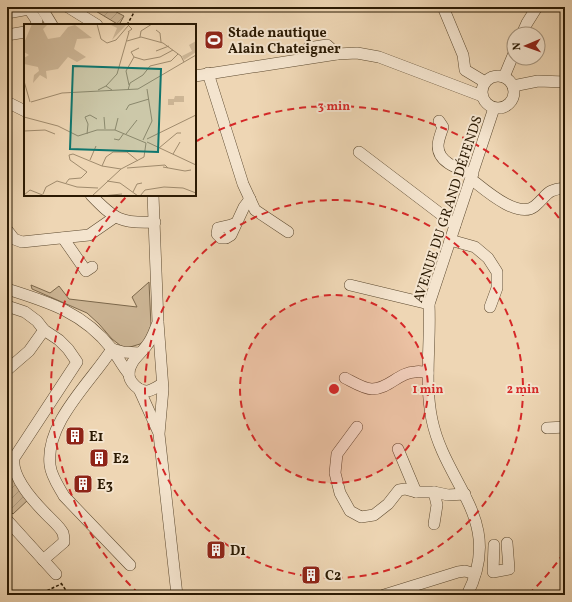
<svg xmlns="http://www.w3.org/2000/svg" width="572" height="602" font-family="Vollkorn,serif">
	<defs>
		<pattern id="garden-furrows" width="10" height="10" patternUnits="userSpaceOnUse"><rect width="10" height="10" fill="#cdb696"/><path d="M-1 1l2-2M0 10L10 0M9 11l2-2" fill="none" stroke="#b09c80"/></pattern>
	</defs>
	<rect width="100%" height="100%" fill="#eed6b4"/>
	<filter id="stains"><feTurbulence type="fractalNoise" baseFrequency=".005" numOctaves="4"/><feColorMatrix values="0 0 0 0 .2 0 0 0 0 .09 0 0 0 0 .02 0 0 0 .5 -.17"/></filter>
	<radialGradient id="worn" r=".72"><stop offset=".6" stop-color="#630" stop-opacity="0"/><stop offset="1" stop-color="#630" stop-opacity=".3"/></radialGradient>
	<path fill="#cdb696" stroke="#7c684c" d="M149 282 151 326 145 341 140 344 127 348 121 346 112 339 99 324 87 313 32 289 31 285 50 293 59 286 69 299 137 307 132 297Z"/>
	<g fill="url(#garden-furrows)" stroke="#7c684c">
		<path d="M89 7H107L124 16 119 25Z"/>
		<path d="M12 474 29 499 13 514 7 508V479Z"/>
	</g>
	<g fill="none" stroke-linecap="round" stroke-linejoin="round">
		<defs>
			<g id="minor">
				<path d="M41 7 52 25"/>
				<path d="M68 7 97 25"/>
				<path d="M443 7 463 55 465 70 485 82"/>
				<path d="M7 13 29 9 37 21 36 25"/>
				<path d="M522 34 527 23 537 7"/>
				<path d="M7 35 25 32"/>
				<path d="M302 59 308 48 327 45 337 54"/>
				<path d="M208 73 243 184 255 210 288 232"/>
				<path d="M195 76 337 54 357 53 379 57 482 96"/>
				<circle cx="498" cy="92" r="16"/>
				<path d="M504 77 514 53"/>
				<path d="M513 86 538 81 565 82"/>
				<path d="M7 102 25 111"/>
				<path d="M439 121 443 127C441 133 438 140 438 146 438 163 459 169 473 174"/>
				<path d="M359 152 455 225"/>
				<path d="M471 179C484 189 518 220 535 206 548 195 545 190 565 188"/>
				<path d="M91 195C114 219 121 224 155 222"/>
				<path d="M153 195 158 322 163 389 159 434 177 595"/>
				<path d="M236 223 231 225 218 228 217 234 221 238H226L231 235 244 207 250 199"/>
				<path d="M7 230 14 239 22 242 89 235 115 217"/>
				<path d="M63 238 86 271 92 267"/>
				<path d="M450 240 475 247 488 258 497 272V288L490 307"/>
				<path d="M350 285 429 304"/>
				<path d="M7 289C49 302 84 313 112 349 118 357 122 366 129 374"/>
				<path d="M7 306 25 312 37 321 44 330 59 340 68 349 77 362 14 458C11 478 35 503 48 516 53 521 60 527 63 533 64 536 64 540 64 542L43 560"/>
				<path d="M157 325C154 332 152 339 147 345 141 354 129 361 129 374 129 382 139 392 148 391 153 390 157 387 162 384"/>
				<path d="M112 349C91 382 45 423 50 465 51 476 59 487 64 496L130 565"/>
				<path d="M112 349 123 352 139 353"/>
				<path d="M7 370 29 351 44 330"/>
				<path d="M345 378C353 382 364 389 372 389 389 389 399 372 415 372 419 371 424 372 428 373"/>
				<path d="M139 389 158 431"/>
				<path d="M357 427 337 454 335 473 340 493 350 511 361 517 374 515 388 504 399 490 405 489 416 492H434L448 495 465 494"/>
				<path d="M547 428 565 427"/>
				<path d="M398 449 416 492"/>
				<path d="M7 520 56 574"/>
				<path d="M434 524 437 505 434 492"/>
				<path d="M494 545 493 572 509 569 507 543"/>
				<path d="M384 595 458 572 465 571 475 574"/>
				<path d="M467 595C505 520 446 486 432 420 424 382 431 343 429 304L494 108"/>
			</g>
		</defs>
		<use href="#minor" stroke="#5c492f" stroke-width="12"/>
		<g stroke="#2b1a03" stroke-width="1.5" stroke-dasharray="3 2" stroke-linecap="butt">
			<path d="M127 25 137 7"/>
			<path d="M61 583 69 595"/>
			<path d="M38 595 61 584"/>
			<path d="M85 595 93 592"/>
		</g>
		<use href="#minor" stroke="#f4e4ce" stroke-width="11"/>
	</g>
	<circle cx="334" cy="389" r="94" fill="#d62828" fill-opacity=".12"/>
	<g fill="none" stroke="#d62828" stroke-width="2" stroke-dasharray="7 5">
		<circle cx="334" cy="389" r="94"/>
		<circle cx="334" cy="389" r="189"/>
		<path d="M564 553A283 283 0 0 1 529 594M139 594A283 283 0 0 1 127 196M197 141A283 283 0 0 1 564 225"/>
	</g>
	<defs>
		<symbol id="stadium-square" viewBox="-11 -11 22 22"><rect x="-9" y="-9" width="18" height="18" rx="4" fill="#8f2418" stroke="#f4e4ce"/><path d="M0-5a6.5 5 0 1 0 0 10a6.5 5 0 1 0 0-10ZM-3.5-1.8h7v3.6h-7Z" fill="#fff"/></symbol>
		<symbol id="building-square" viewBox="-11 -11 22 22"><rect x="-9" y="-9" width="18" height="18" rx="4" fill="#8f2418" stroke="#f4e4ce"/><path d="M-4-6H4V6H1V3H-1V6H-4ZM-2.5-4.3h1.7v1.8h-1.7ZM.8-4.3h1.7v1.8H.8ZM-2.5-1h1.7V.8h-1.7ZM.8-1h1.7V.8H.8Z" fill="#fff"/></symbol>
	</defs>
	<g fill-rule="evenodd">
		<use href="#stadium-square" x="203" y="29" width="22" height="22"/>
		<use href="#building-square" x="64" y="425" width="22" height="22"/>
		<use href="#building-square" x="88" y="447" width="22" height="22"/>
		<use href="#building-square" x="72" y="473" width="22" height="22"/>
		<use href="#building-square" x="205" y="539" width="22" height="22"/>
		<use href="#building-square" x="300" y="564" width="22" height="22"/>
	</g>
	<g text-anchor="middle" stroke-width="4" stroke-linejoin="round" paint-order="stroke">
		<g font-size="14" font-weight="bold" fill="#2b1a03" stroke="#f4e4ce" text-anchor="start">
			<text x="228" y="37">Stade nautique<tspan x="228" dy="16">Alain Chateigner</tspan></text>
			<text x="89" y="441">E1</text>
			<text x="113" y="463">E2</text>
			<text x="97" y="489">E3</text>
			<text x="230" y="555">D1</text>
			<text x="325" y="580">C2</text>
		</g>
		<g font-size="14" fill="#2b1a03" stroke="#f4e4ce">
			<text transform="translate(447 209) rotate(-72)" y="5">AVENUE DU GRAND DÉFENDS</text>
		</g>
	</g>
	<g transform="translate(24 24)">
		<rect width="172" height="172" fill="#eed6b4"/>
		<path d="M8 0H24L19 5 24 15 36 13 44 3 51 1 68 14 53 15 50 25 62 33 53 38 44 33 34 45 22 47 23 55 16 51 9 59 10 51 15 47 14 43 0 40V34L5 31 0 28V19ZM85 0H102V1L88 16 93 4ZM172 17V28L160 36 158 32 168 27 165 21ZM151 72H160V78H150V81H144V75H150Z" fill="#cdb696"/>
		<path fill="none" stroke="#a08b6d" stroke-width="1" d="M73 0 77 15 83 19 92 16 104 2M103 0 108 5 104 8M132 6 136 9 137 18M116 13 117 7 128 0M103 17 117 13 139 19 157 32 160 38M132 27 145 22M110 33 120 36 136 33 149 26M0 57 6 78M105 61 102 47 110 33 107 28 115 24M82 62 93 50 105 8M74 66 82 62 88 66M104 66 106 59 119 51 126 42 147 37 154 30M7 78 38 69 114 65 172 31M102 86 105 81 125 75M0 93 34 102 54 112 73 106H91L122 119M80 93 81 105M91 106 94 94M0 107 21 106 31 110M63 110 64 100 61 93 66 91 73 95M102 110 113 96M90 115 95 116 100 109M123 115 172 91M119 116 128 97 123 65M123 118 172 141M135 124 153 109H157M149 130 156 118M66 136 72 122M78 142 82 133 89 128H103L114 137M139 143 161 147 167 146M103 144 141 141 144 144M83 157 96 159 114 172M42 159 45 155 57 154 63 148 46 136 45 131 49 130 78 142 97 145M109 168 113 160 118 159M19 170 22 163 33 157 53 163 74 164M0 171 6 166 21 172M68 172 97 145 120 133 122 119M78 172 98 170M116 172 121 166 140 163 159 164 172 169"/>
		<path fill="#0f766e" fill-opacity="0.15" stroke="#0f766e" stroke-width="2" d="M49 42 137 45 134 128 46 125Z"/>
		<rect width="172" height="172" fill="none" stroke="#2b1a03" stroke-width="2"/>
	</g>
	<circle cx="334" cy="389" r="6" fill="#d62828" stroke="#f4e4ce" stroke-width="2"/>
	<g font-size="12" text-anchor="middle" font-weight="bold" fill="#d62828" stroke="#f4e4ce" stroke-width="4" stroke-linejoin="round" paint-order="stroke">
		<text x="334" y="110">3 min</text>
		<text x="428" y="393">1 min</text>
		<text x="523" y="393">2 min</text>
	</g>
	<rect width="572" height="602" fill="none" stroke="#eed6b4" stroke-width="24"/>
	<rect x="8" y="8" width="556" height="586" fill="none" stroke="#2b1a03" stroke-width="2"/>
	<rect x="12" y="12" width="548" height="578" fill="none" stroke="#2b1a03"/>
	<g transform="translate(526 46) rotate(268)"><circle r="19" fill="#f4e4ce" stroke="#a4937d"/>
	<path d="M0-3L7 15L0 10L-7 15Z" fill="#8f2418"/>
	<text y="-6" font-size="11" font-weight="bold" text-anchor="middle" fill="#2b1a03">N</text>
	</g>
	<rect width="100%" height="100%" filter="url(#stains)"/>
	<rect width="100%" height="100%" fill="url(#worn)"/>
</svg>
